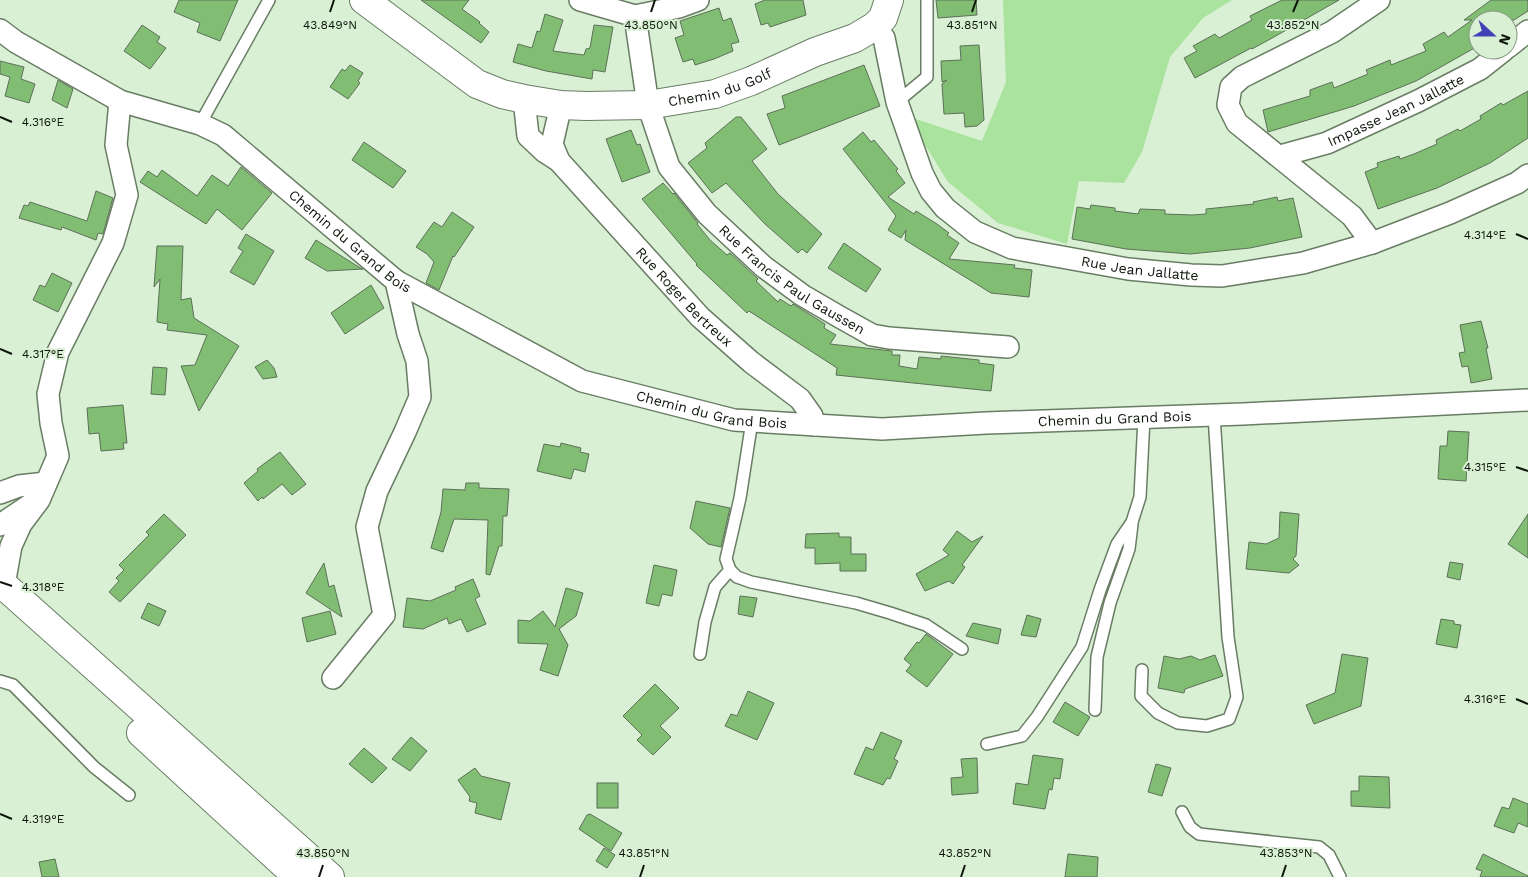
<svg xmlns="http://www.w3.org/2000/svg" width="1528" height="877" font-family="'Work Sans',sans-serif">
	<rect width="100%" height="100%" fill="#d9f0d4"/>
	<path fill="#a9e39d" d="M1003 0H1232L1203 18 1170 57 1142 152 1124 183 1079 181 1067 244 998 223 948 182 914 127 913 118 982 141 1006 82Z"/>
	<g fill="#81be74" stroke="#5c7058">
		<path d="M179 0H238L220 41 197 32 200 23 174 12Z"/>
		<path d="M421 0H469L462 9 480 22 479 23 489 32 481 43Z"/>
		<path d="M765 0H803L806 15 770 27 768 23 761 25 755 4Z"/>
		<path d="M936 0H976L977 15 938 18Z"/>
		<path d="M1282 0H1339L1274 37 1252 49 1251 48 1195 78 1184 58 1197 51 1193 46 1215 34 1219 38 1252 20 1250 16Z"/>
		<path d="M1491 0H1528V11L1514 20H1478V46L1416 81 1354 106 1268 132 1263 110 1310 96V90L1332 82 1334 88 1368 74 1366 70 1390 60 1391 65 1426 51 1423 44 1444 32 1448 37 1472 20H1464Z"/>
		<path d="M719 8 723 21 731 18 739 42 731 44 733 51 714 59 695 65 693 59 683 62 675 38 684 35 680 21Z"/>
		<path d="M545 14 563 20 553 51 584 55 586 49 590 48 594 25 613 27 605 72 593 70 592 79 546 71 513 62 518 44 532 48 537 31 540 32Z"/>
		<path d="M142 25 160 37 157 42 166 48 150 69 124 51Z"/>
		<path d="M979 45 984 120 977 126 965 127 964 113 944 114 942 84 947 80 942 82 941 61 961 60 960 46Z"/>
		<path d="M0 61 24 67 21 79 35 84 29 103 5 96 10 77 0 74Z"/>
		<path d="M350 65 363 73 358 81 360 83 348 99 330 87 342 69 345 71Z"/>
		<path d="M864 65 880 106 779 145 767 114 785 108 782 96Z"/>
		<path d="M58 80 73 89 67 108 52 100Z"/>
		<path d="M1528 91V138L1490 163 1437 188 1378 209 1365 172 1378 167 1377 163 1399 156 1400 159 1414 154 1437 144 1436 140 1458 129 1460 131 1481 119 1480 116 1501 103 1503 105Z"/>
		<path d="M736 117H741L767 149 752 161 778 194 822 234 807 253 802 249 798 253 765 224 726 183 712 193 688 163 707 148 705 143Z"/>
		<path d="M631 130 637 145 640 144 650 172 622 182 606 139Z"/>
		<path d="M863 132 871 142 874 140 898 169 896 171 905 183 888 197 914 214 916 211 937 224 949 233 947 235 959 243 949 259 1015 265 1014 268 1032 270 1029 297 991 293 905 240 906 230 901 238 888 230 896 216 843 149Z"/>
		<path d="M364 142 406 171 393 188 352 160Z"/>
		<path d="M241 167 272 193 242 230 217 209 206 224 140 182 148 171 157 177 162 170 197 196 212 175 228 186Z"/>
		<path d="M663 183 673 194 674 193 698 223 697 224 710 240 727 255 730 253 758 279 756 281 778 302 780 299 791 306 793 304 825 324 824 328 836 335 830 344 892 351V355H900L899 366 917 369 919 357 941 359V356L979 360V363L994 365 991 391 836 375 837 368 749 311 747 313 696 265 697 264 642 199Z"/>
		<path d="M96 191 113 198 103 234 98 233 96 240 62 227 61 230 19 218 24 205 28 206 30 202 87 221Z"/>
		<path d="M1277 197 1278 201 1293 198 1302 237 1250 248 1190 254 1126 249 1072 239 1077 207 1090 209 1091 205 1115 208V211L1138 214 1140 209 1165 210V214L1192 215 1206 214V209L1254 204 1253 202Z"/>
		<path d="M452 212 474 227 454 257 453 256 439 290 426 283 434 262 427 254 416 247 434 222 442 227Z"/>
		<path d="M246 234 274 251 254 285 230 272 243 251 238 248Z"/>
		<path d="M316 240 362 269H363L327 271 305 258Z"/>
		<path d="M844 243 881 269 866 292 828 268Z"/>
		<path d="M157 246H183L181 300 191 298 194 318 239 346 199 411 181 366 195 365 207 335 167 330 168 324 157 322 160 279 154 287Z"/>
		<path d="M52 273 72 283 58 312 33 300 40 285 45 287Z"/>
		<path d="M371 285 384 308 345 334 331 313Z"/>
		<path d="M1481 321 1488 348H1486L1492 379 1471 383 1468 366 1462 367 1459 353 1465 352 1460 325Z"/>
		<path d="M267 360 274 368 277 377 263 379 255 367Z"/>
		<path d="M153 367 167 368 165 395 151 394Z"/>
		<path d="M123 405 127 443H123L124 449 101 451 99 433 89 434 87 408Z"/>
		<path d="M1448 431 1469 432 1466 481 1438 479 1440 446H1447Z"/>
		<path d="M561 443 581 448 580 452 589 454 585 472 574 469 571 479 537 471 544 444 560 447Z"/>
		<path d="M280 452 306 484 292 495 282 484 263 499 262 497 258 501 244 483 258 471 257 469Z"/>
		<path d="M466 483H479V488L509 489 507 516H503L502 546H499L490 575 486 574 488 520 454 519 443 552 431 548 441 512 443 489 465 490Z"/>
		<path d="M696 501 730 508 721 547 708 544 690 528Z"/>
		<path d="M1280 512 1299 514 1296 556 1293 559 1299 565 1289 573 1246 569 1249 542 1266 544 1279 538Z"/>
		<path d="M164 514 186 535 120 602 109 592 119 581 116 578 124 570 119 565 149 535 146 532Z"/>
		<path d="M1528 514V558L1508 544Z"/>
		<path d="M957 531 972 542 983 536 962 565 965 567 953 584 949 581 925 591 916 574 949 555 943 550Z"/>
		<path d="M839 533V537H851V554H866V571H840V563L815 564V548H805L806 534Z"/>
		<path d="M1450 562 1463 564 1460 580 1447 577Z"/>
		<path d="M324 563 329 587 334 585 342 617 306 593Z"/>
		<path d="M654 565 677 570 672 596 662 594 659 606 646 603Z"/>
		<path d="M473 579 480 596 475 599 486 624 467 632 461 619 449 624 447 618 423 629 403 627 407 598 430 601 456 590 455 587Z"/>
		<path d="M566 588 583 593 576 616 559 629 568 645 558 676 540 670 548 644 518 643V620L530 621 543 611 555 627Z"/>
		<path d="M740 596 757 598 753 617 738 614Z"/>
		<path d="M148 603 166 611 159 626 141 618Z"/>
		<path d="M330 611 336 634 307 642 302 618Z"/>
		<path d="M1027 615 1041 619 1036 637 1021 635Z"/>
		<path d="M1441 619 1454 621V624L1461 625 1457 648 1436 644Z"/>
		<path d="M973 623 1001 629 998 644 966 636Z"/>
		<path d="M926 634 953 654 927 687 906 671 911 665 904 659 917 642 919 643Z"/>
		<path d="M1342 654 1368 658 1361 706 1314 724 1306 705 1335 693Z"/>
		<path d="M1215 655 1223 676 1185 689 1184 693 1158 688 1164 656 1179 659 1191 656 1200 660Z"/>
		<path d="M655 684 679 708 660 726 671 737 653 755 637 740 642 735 623 716Z"/>
		<path d="M748 691 774 703 757 740 725 726 731 714 737 716Z"/>
		<path d="M1065 702 1090 717 1078 736 1053 722Z"/>
		<path d="M881 732 902 741 894 759 898 761 890 779 887 778 883 785 854 774 866 747 873 750Z"/>
		<path d="M411 737 427 751 410 771 392 759Z"/>
		<path d="M364 748 387 768 372 783 349 764Z"/>
		<path d="M1033 755 1063 759 1060 779 1054 778 1052 790 1049 789 1045 809 1013 804 1016 783 1028 785Z"/>
		<path d="M977 758 978 793 952 795 951 778 963 777 961 759Z"/>
		<path d="M1156 764 1171 768 1162 796 1148 792Z"/>
		<path d="M475 768 481 776 510 783 501 820 475 813 477 803 469 801 470 797 458 780Z"/>
		<path d="M1359 776 1389 777 1390 808 1351 806V791H1359Z"/>
		<rect x="597" y="783" width="21" height="25"/>
		<path d="M1513 798 1528 804V827L1518 823 1514 833 1494 826 1502 807 1509 809Z"/>
		<path d="M590 814 622 833 611 851 579 829 587 815Z"/>
		<path d="M604 848 615 855 607 868 596 861Z"/>
		<path d="M1068 854 1098 857 1097 877H1065Z"/>
		<path d="M1483 854 1528 876V877H1480L1482 871 1476 869Z"/>
		<path d="M55 859 59 877H42L39 862Z"/>
	</g>
	<g fill="none" stroke-linecap="round" stroke-linejoin="round">
		<defs>
			<g id="lane">
				<path d="M897 102 927 77V0"/>
				<path d="M200 124 269 0"/>
				<path d="M752 421 740 498 726 559 730 570 737 577 751 582 856 603 890 613 926 625 962 649"/>
				<path d="M700 654 705 622 715 587 730 570"/>
				<path d="M1142 670 1141 696 1158 713 1178 723 1207 726 1229 719 1237 697 1228 637 1214 415"/>
				<path d="M0 681 13 685 94 767 129 795"/>
				<path d="M1095 710 1097 657 1110 603 1129 549 1132 524"/>
				<path d="M987 744 1022 736 1037 717 1082 647 1100 590 1117 544 1132 522 1140 497 1144 418"/>
				<path d="M1182 812 1190 827 1199 834 1319 847 1329 855 1340 877"/>
			</g>
			<g id="street">
				<path id="s1" d="M580 0 635 16 648 105 669 167 707 214 764 267 802 295 838 316 872 335 889 338 1008 347"/>
				<path d="M635 16 679 7 698 0"/>
				<path id="s2" d="M875 26 884 38 897 102 922 173 931 191 945 208 975 232 1012 248 1128 269 1191 275 1222 276 1303 263 1372 243 1450 213 1517 183 1528 175"/>
				<path id="s3" d="M0 30 16 42 120 101 200 124 223 135 396 281 582 381 734 420 882 429 986 423 1243 414 1528 400"/>
				<path d="M1508 47 1528 31"/>
				<path id="s4" d="M524 99 528 136 545 152 559 161 700 317 751 362 800 399 812 416 814 425"/>
				<path id="s5" d="M1280 156 1327 143 1418 101 1480 69 1504 50"/>
				<path d="M559 161 552 144 561 105"/>
				<path d="M1372 243 1352 216 1237 123 1228 105 1231 87 1242 77 1332 32 1379 0"/>
				<path d="M0 493 19 486 46 483"/>
				<path d="M0 525 30 505"/>
				<path d="M4 585 11 546 21 524 39 500 58 456 51 423 48 394 58 352 113 243 127 195 116 145 120 101"/>
				<path d="M333 678 384 615 367 527 377 491 405 432 420 397 417 361 408 334 396 281"/>
			</g>
			<g id="secondary">
				<path id="s6" d="M364 0 477 84 502 94 524 99 561 105 586 106 648 105 715 94 751 81 815 52 855 38 875 26 883 18 889 0"/>
			</g>
			<g id="primary">
				<path d="M0 582 330 877"/>
				<path d="M141 733 298 877"/>
			</g>
		</defs>
		<use href="#lane" stroke="#697d64" stroke-width="14"/>
		<use href="#street" stroke="#697d64" stroke-width="24"/>
		<use href="#secondary" stroke="#697d64" stroke-width="30"/>
		<use href="#primary" stroke="#697d64" stroke-width="30"/>
		<use href="#lane" stroke="#fff" stroke-width="11"/>
		<use href="#street" stroke="#fff" stroke-width="21"/>
		<use href="#secondary" stroke="#fff" stroke-width="28"/>
		<use href="#primary" stroke="#fff" stroke-width="28"/>
	</g>
	<path fill="none" stroke="#0d150b" stroke-width="2" d="M330 12 334 0M651 12 655 0M972 12 976 0M1293 12 1298 0M0 117 12 122M1516 234 1528 239M0 349 12 354M1516 467 1528 471M0 582 12 586M1516 699 1528 704M0 814 12 819M319 877 323 865M640 877 644 865M961 877 965 865M1282 877 1286 865"/>
	<g text-anchor="middle" stroke-width="4" stroke-linejoin="round" paint-order="stroke">
		<g font-size="14" fill="#0d150b" stroke="#d9f0d4">
			<text dy="5" stroke="none"><textPath href="#s6" startOffset="389">Chemin du Golf</textPath></text>
			<text dy="5" stroke="none"><textPath href="#s5" startOffset="125">Impasse Jean Jallatte</textPath></text>
			<text dy="5" stroke="none"><textPath href="#s3" startOffset="414">Chemin du Grand Bois</textPath></text>
			<text dy="5" stroke="none"><textPath href="#s2" startOffset="406">Rue Jean Jallatte</textPath></text>
			<text dy="5" stroke="none"><textPath href="#s1" startOffset="381">Rue Francis Paul Gaussen</textPath></text>
			<text dy="5" stroke="none"><textPath href="#s4" startOffset="262">Rue Roger Bertreux</textPath></text>
			<text dy="5" stroke="none"><textPath href="#s3" startOffset="819">Chemin du Grand Bois</textPath></text>
			<text dy="5" stroke="none"><textPath href="#s3" startOffset="1224">Chemin du Grand Bois</textPath></text>
		</g>
	</g>
	<g font-size="12" text-anchor="middle" fill="#0d150b" stroke="#d9f0d4" stroke-width="4" stroke-linejoin="round" paint-order="stroke">
		<text x="330" y="29">43.849°N</text>
		<text x="651" y="29">43.850°N</text>
		<text x="972" y="29">43.851°N</text>
		<text x="1293" y="29">43.852°N</text>
		<text x="43" y="126">4.316°E</text>
		<text x="1485" y="239">4.314°E</text>
		<text x="43" y="358">4.317°E</text>
		<text x="1485" y="471">4.315°E</text>
		<text x="43" y="591">4.318°E</text>
		<text x="1485" y="703">4.316°E</text>
		<text x="43" y="823">4.319°E</text>
		<text x="323" y="857">43.850°N</text>
		<text x="644" y="857">43.851°N</text>
		<text x="965" y="857">43.852°N</text>
		<text x="1286" y="857">43.853°N</text>
	</g>
	<g transform="translate(1493 35) rotate(111)"><circle r="24" fill="#d9f0d4" stroke="#879884"/>
	<path d="M0-4L9 19L0 12L-9 19Z" fill="#4441b7"/>
	<text y="-8" font-size="14" font-weight="bold" text-anchor="middle" fill="#0d150b">N</text>
	</g>
</svg>
